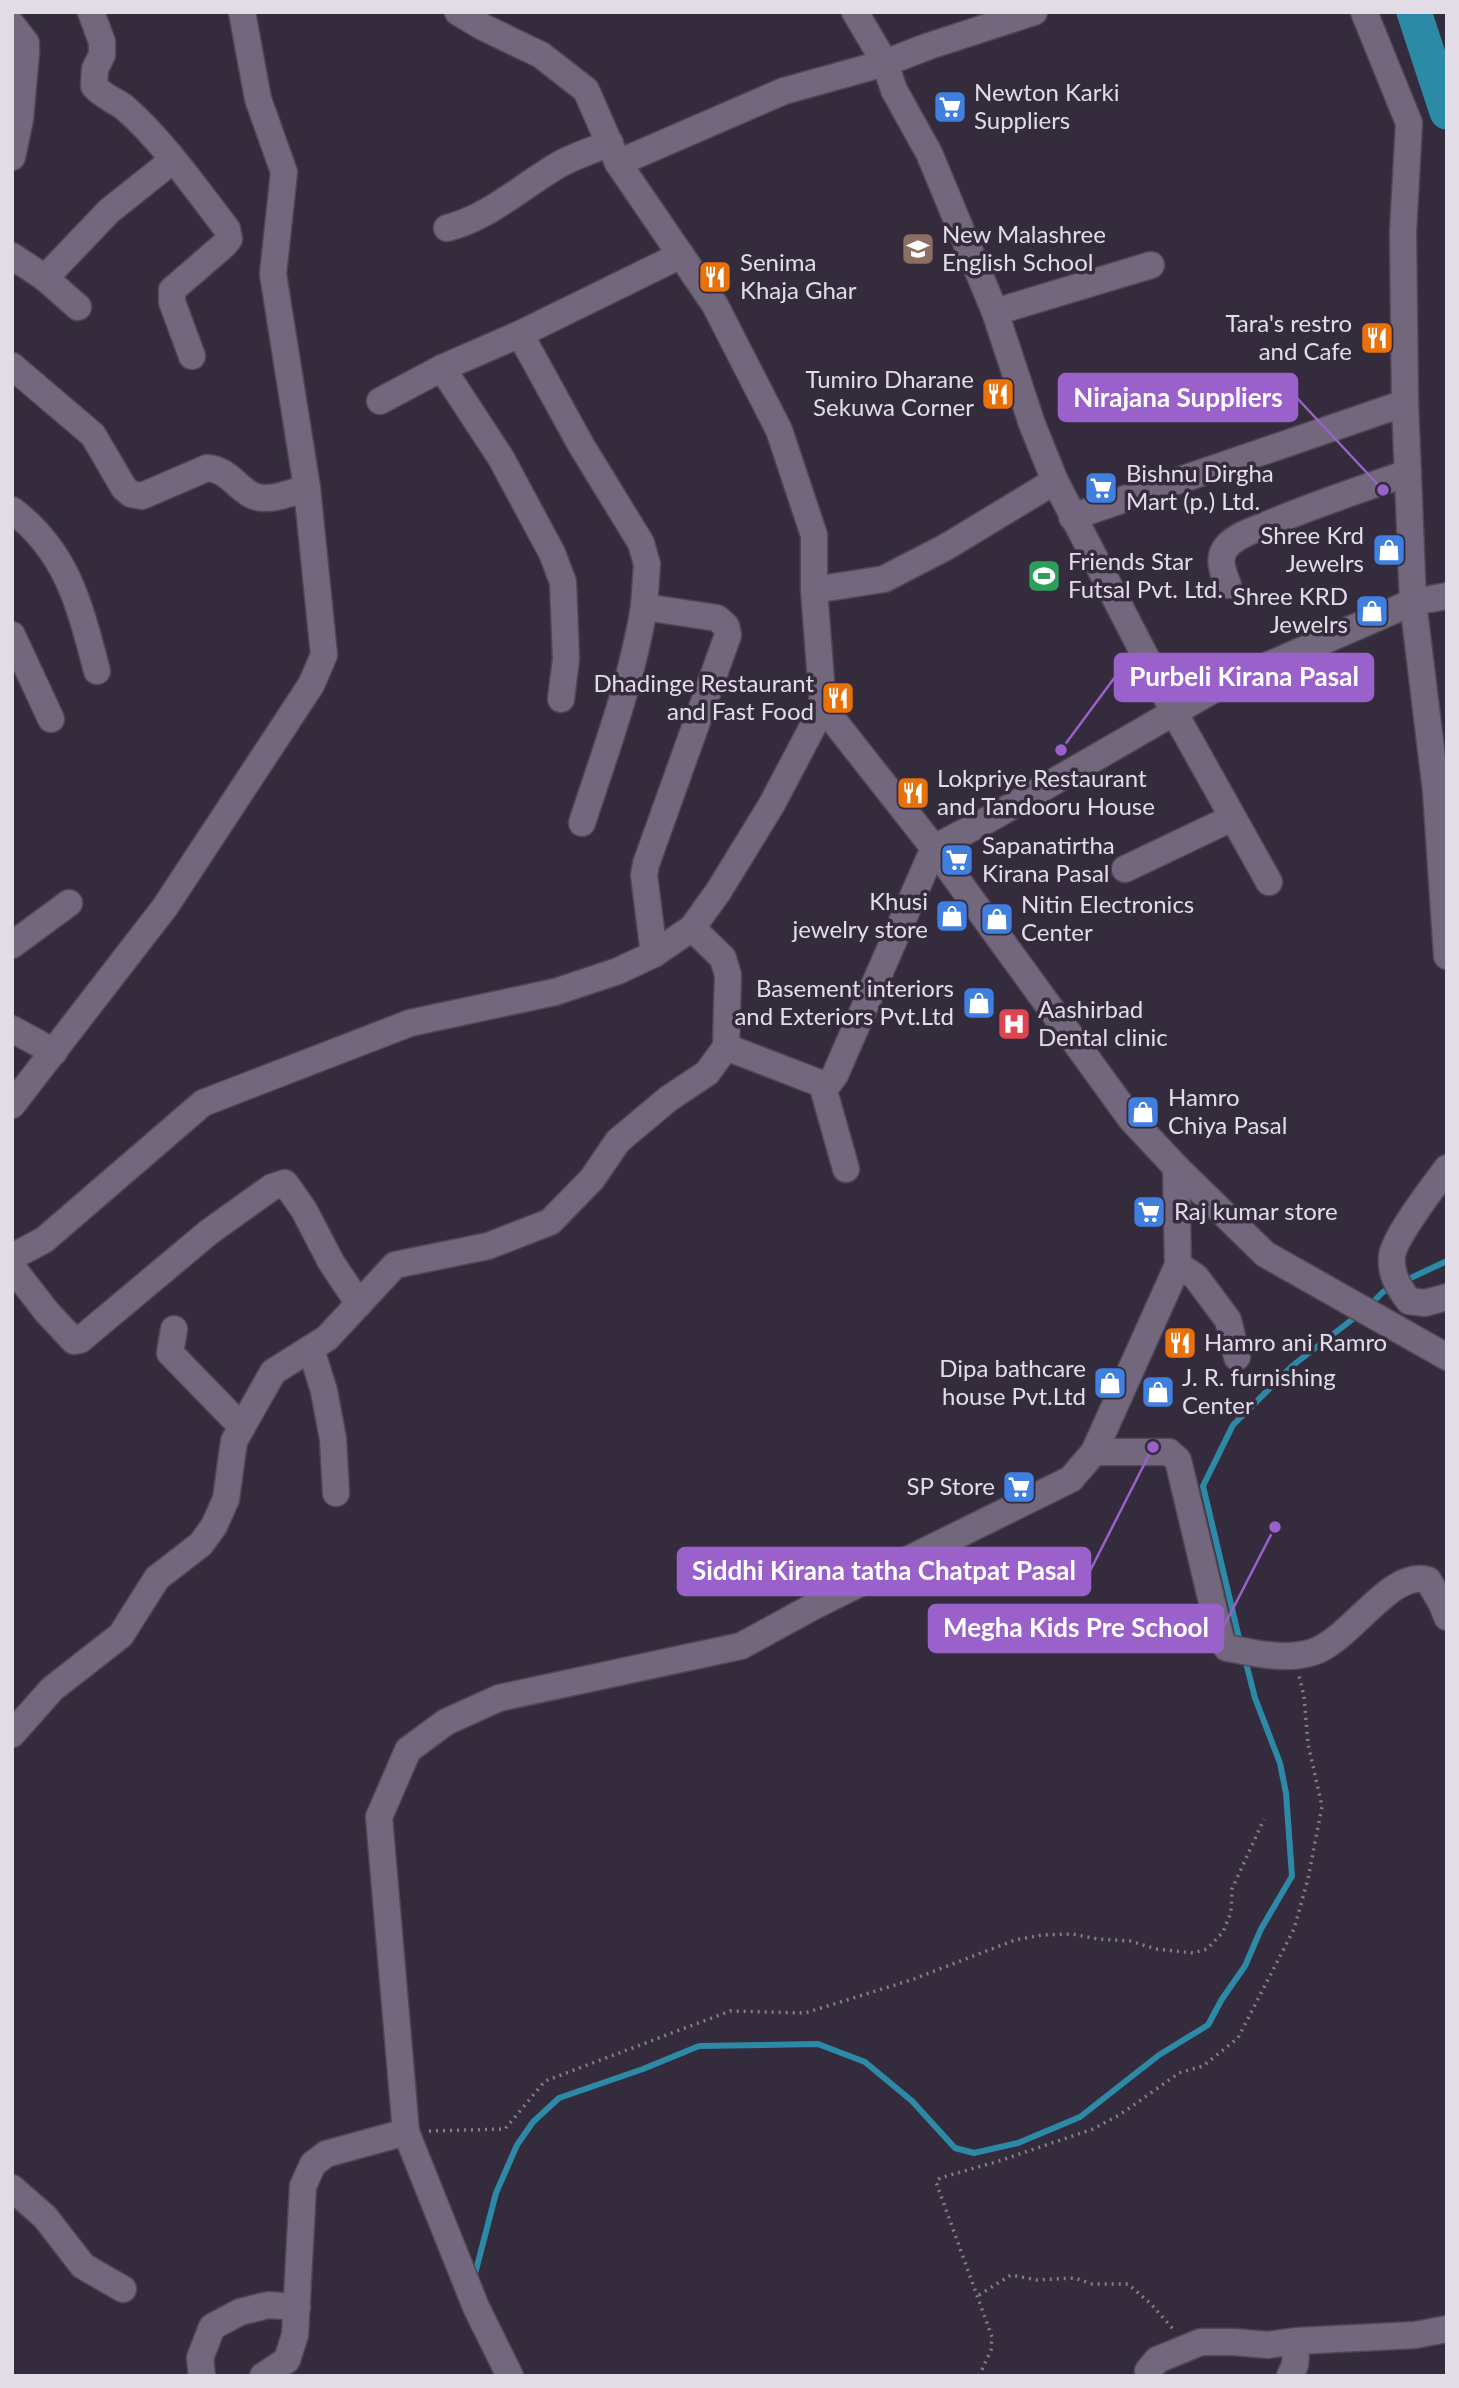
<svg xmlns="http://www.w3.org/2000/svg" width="1459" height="2388" font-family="Lato,sans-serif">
	<rect width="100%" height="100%" fill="#342b3d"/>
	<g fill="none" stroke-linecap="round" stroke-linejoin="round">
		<g stroke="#2d8aa6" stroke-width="6">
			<path d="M1402 1282 1447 1261"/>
			<path d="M1369 1306 1383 1292 1393 1287"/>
			<path d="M1240 1642 1203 1486 1233 1425 1292 1366 1358 1315"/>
			<path d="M476 2279 475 2274 496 2193 517 2145 533 2122 559 2098 643 2069 699 2046 818 2044 865 2062 912 2101 955 2148 974 2153 1018 2143 1080 2117 1159 2055 1208 2025 1222 1999 1245 1966 1261 1929 1292 1876 1286 1793 1280 1763 1255 1698 1245 1659"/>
		</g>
		<path stroke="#2d8aa6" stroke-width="35" d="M1414 12 1447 112"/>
		<defs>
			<g id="minor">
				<path d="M91 12 102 42V55L95 69 94 86C102 96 115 100 125 108 162 140 197 190 227 229L229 239 224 245 172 290V302L192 356"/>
				<path d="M458 12 483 27 541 55 586 90 618 163 715 305 779 430 814 535V590L823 707 934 848 1131 1119 1176 1167 1265 1254 1447 1357"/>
				<path d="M855 12 885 63 894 90 929 153 995 312 1032 424 1055 481 1174 712 1269 882"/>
				<path d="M1364 12 1409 123 1403 232 1405 403 1413 602 1436 791 1447 956"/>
				<path d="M12 25 26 43V53L20 119 12 157"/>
				<path d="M618 163 784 91 885 63 929 46 1034 12"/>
				<path d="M447 228C490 217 522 186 560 164 575 156 593 150 610 143"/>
				<path d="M12 256 45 278 109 211 173 160"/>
				<path d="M45 278 78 307"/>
				<path d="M995 312 1151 265"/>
				<path d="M520 334 581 445 641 543 647 564 644 607 717 618 726 626 728 635 646 864 644 875 654 954"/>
				<path d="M12 366 93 435 124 488 131 494 142 496 207 468C232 469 241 498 264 498 277 499 295 491 307 488"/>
				<path d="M442 368 501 458 552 553 563 582 566 659 561 699"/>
				<path d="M380 401 442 368 520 334 681 255"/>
				<path d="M12 510C68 552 80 607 97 671"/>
				<path d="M1072 517 1405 403"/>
				<path d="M1228 585C1223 572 1216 557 1228 545 1239 534 1257 529 1271 523 1316 504 1361 489 1408 473"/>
				<path d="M814 590 884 579 946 547 1055 481"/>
				<path d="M12 635 51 719"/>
				<path d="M582 823C605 752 632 681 644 607"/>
				<path d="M1125 869 1232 818"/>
				<path d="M12 945 69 903"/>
				<path d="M12 1029 54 1052"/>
				<path d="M726 1047 822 1084 829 1083 835 1075 934 848 991 818 1218 687 1413 602 1447 596"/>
				<path d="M822 1084 846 1169"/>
				<path d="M12 1105 165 907 311 685 324 655 307 488 273 274 284 172 258 99 242 12"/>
				<path d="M1447 1168C1434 1186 1394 1237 1392 1256 1390 1274 1399 1288 1409 1301L1425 1303 1447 1297"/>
				<path d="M12 1257 44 1240 203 1103 410 1023 555 992 618 971 654 954 692 928 718 892 772 804 823 707"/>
				<path d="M1178 1265 1196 1277 1228 1320 1237 1357"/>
				<path d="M12 1267 46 1311 74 1341 80 1340 209 1232 272 1187 285 1183 304 1210 331 1262 359 1304"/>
				<path d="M174 1329 170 1353 242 1427"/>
				<path d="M311 1349 324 1391 333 1439 336 1493"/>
				<path d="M1094 1452H1169L1178 1460 1221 1640 1227 1648C1256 1653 1285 1661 1313 1652 1351 1640 1391 1568 1428 1580L1442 1604 1447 1617"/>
				<path d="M12 1734 52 1689 121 1635 157 1578 201 1544 214 1526 226 1499 234 1441 273 1372 327 1338 395 1265 488 1246 550 1222 592 1179 618 1141 668 1099 707 1073 726 1047 728 975 723 958 692 928"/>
				<path d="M12 2188 45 2217 83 2266 123 2289"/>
				<path d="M202 2376 200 2358 212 2327 240 2312 268 2305 297 2307"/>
				<path d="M263 2376 287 2360 295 2335 303 2186 313 2164 326 2154 406 2132"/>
				<path d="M510 2376 476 2307 406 2132 379 1817 408 1750 446 1722 499 1698 741 1646 816 1605 1071 1479 1094 1452 1178 1265 1176 1167"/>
				<path d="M1150 2376 1148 2371 1157 2360 1201 2342H1234L1268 2345 1297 2341"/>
				<path d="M1290 2376 1295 2365 1297 2341 1415 2335 1447 2329"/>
			</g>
		</defs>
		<use href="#minor" stroke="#4f4756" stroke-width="29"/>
		<g stroke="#857d8c" stroke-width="3.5" stroke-dasharray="2 5" stroke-linecap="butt">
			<path d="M429 2131 505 2129 545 2081 730 2011 805 2013 911 1980 1015 1940 1042 1935 1072 1934 1098 1939 1130 1941 1156 1949 1193 1953 1207 1949 1223 1932 1231 1912 1232 1889 1264 1819"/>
			<path d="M979 2295 1011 2275 1037 2280 1075 2278 1092 2284H1128L1151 2304 1173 2329"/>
			<path d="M979 2376 991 2350 992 2337 936 2182 940 2178 999 2161 1093 2129 1121 2114 1179 2073 1203 2066 1238 2038 1294 1929 1308 1879 1322 1806 1308 1744 1304 1696 1299 1676"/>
		</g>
		<use href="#minor" stroke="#72677c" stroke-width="26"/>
	</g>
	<defs>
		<symbol id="supermarket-square" viewBox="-11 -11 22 22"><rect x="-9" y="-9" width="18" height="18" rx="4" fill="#3f7fe0" stroke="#342b3d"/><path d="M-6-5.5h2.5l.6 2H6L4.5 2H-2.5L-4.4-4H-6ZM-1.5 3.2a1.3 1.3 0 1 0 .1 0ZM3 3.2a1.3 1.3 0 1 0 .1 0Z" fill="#fff"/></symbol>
		<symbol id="school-square" viewBox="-11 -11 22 22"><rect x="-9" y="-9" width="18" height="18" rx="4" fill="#8d6e63" stroke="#342b3d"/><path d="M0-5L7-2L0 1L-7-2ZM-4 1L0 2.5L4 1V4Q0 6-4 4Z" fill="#fff"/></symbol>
		<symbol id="restaurant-square" viewBox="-11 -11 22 22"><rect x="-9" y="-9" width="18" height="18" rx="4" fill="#e8710a" stroke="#342b3d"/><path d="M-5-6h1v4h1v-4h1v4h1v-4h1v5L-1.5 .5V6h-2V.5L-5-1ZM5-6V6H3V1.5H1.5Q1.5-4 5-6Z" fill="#fff"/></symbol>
		<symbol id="shop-square" viewBox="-11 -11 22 22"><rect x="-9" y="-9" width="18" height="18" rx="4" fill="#3f7fe0" stroke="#342b3d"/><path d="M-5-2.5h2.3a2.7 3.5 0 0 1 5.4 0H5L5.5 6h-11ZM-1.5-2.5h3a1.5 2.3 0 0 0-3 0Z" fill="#fff"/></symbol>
		<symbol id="stadium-square" viewBox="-11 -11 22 22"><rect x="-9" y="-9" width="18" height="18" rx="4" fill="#2e9e5b" stroke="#342b3d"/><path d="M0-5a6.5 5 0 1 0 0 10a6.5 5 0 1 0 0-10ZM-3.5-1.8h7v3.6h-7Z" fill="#fff"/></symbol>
		<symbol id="hospital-square" viewBox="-11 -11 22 22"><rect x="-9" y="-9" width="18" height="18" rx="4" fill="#e0444e" stroke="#342b3d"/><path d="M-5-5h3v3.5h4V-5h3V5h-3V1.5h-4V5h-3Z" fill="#fff"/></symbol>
	</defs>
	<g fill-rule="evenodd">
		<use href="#supermarket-square" x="931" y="88" width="38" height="38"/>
		<use href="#school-square" x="899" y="230" width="38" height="38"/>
		<use href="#restaurant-square" x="696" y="258" width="38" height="38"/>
		<use href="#restaurant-square" x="1358" y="319" width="38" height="38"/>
		<use href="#restaurant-square" x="979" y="375" width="38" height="38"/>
		<use href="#supermarket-square" x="1082" y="469" width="38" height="38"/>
		<use href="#shop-square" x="1370" y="531" width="38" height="38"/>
		<use href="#stadium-square" x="1025" y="557" width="38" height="38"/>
		<use href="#shop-square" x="1353" y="592" width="38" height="38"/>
		<use href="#restaurant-square" x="819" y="679" width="38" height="38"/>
		<use href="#restaurant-square" x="894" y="774" width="38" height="38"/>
		<use href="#supermarket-square" x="938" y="841" width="38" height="38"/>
		<use href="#shop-square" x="933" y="897" width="38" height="38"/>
		<use href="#shop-square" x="978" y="900" width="38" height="38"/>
		<use href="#shop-square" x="960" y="984" width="38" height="38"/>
		<use href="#hospital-square" x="995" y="1005" width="38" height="38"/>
		<use href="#shop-square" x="1124" y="1093" width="38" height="38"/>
		<use href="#supermarket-square" x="1130" y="1193" width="38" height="38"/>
		<use href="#restaurant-square" x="1161" y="1324" width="38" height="38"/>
		<use href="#shop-square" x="1091" y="1364" width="38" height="38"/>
		<use href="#shop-square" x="1139" y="1373" width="38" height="38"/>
		<use href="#supermarket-square" x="1000" y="1468" width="38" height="38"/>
	</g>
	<g text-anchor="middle" stroke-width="7" stroke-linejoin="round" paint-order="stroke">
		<g font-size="24" fill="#e2dce7" stroke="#342b3d" text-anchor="start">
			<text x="974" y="101">Newton Karki<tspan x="974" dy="28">Suppliers</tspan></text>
			<text x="942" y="243">New Malashree<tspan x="942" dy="28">English School</tspan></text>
			<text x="740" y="271">Senima<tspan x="740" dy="28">Khaja Ghar</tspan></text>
			<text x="1352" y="332" text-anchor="end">Tara's restro<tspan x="1352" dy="28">and Cafe</tspan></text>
			<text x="974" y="388" text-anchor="end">Tumiro Dharane<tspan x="974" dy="28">Sekuwa Corner</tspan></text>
			<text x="1126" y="482">Bishnu Dirgha<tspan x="1126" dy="28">Mart (p.) Ltd.</tspan></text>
			<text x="1364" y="544" text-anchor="end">Shree Krd<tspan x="1364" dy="28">Jewelrs</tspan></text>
			<text x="1068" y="570">Friends Star<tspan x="1068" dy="28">Futsal Pvt. Ltd.</tspan></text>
			<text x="1348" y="605" text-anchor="end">Shree KRD<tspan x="1348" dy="28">Jewelrs</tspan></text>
			<text x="814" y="692" text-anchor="end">Dhadinge Restaurant<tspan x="814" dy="28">and Fast Food</tspan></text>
			<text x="937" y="787">Lokpriye Restaurant<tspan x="937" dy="28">and Tandooru House</tspan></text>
			<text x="982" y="854">Sapanatirtha<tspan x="982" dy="28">Kirana Pasal</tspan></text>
			<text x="928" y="910" text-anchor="end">Khusi<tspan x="928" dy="28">jewelry store</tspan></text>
			<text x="1021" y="913">Nitin Electronics<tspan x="1021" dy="28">Center</tspan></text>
			<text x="954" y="997" text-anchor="end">Basement interiors<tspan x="954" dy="28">and Exteriors Pvt.Ltd</tspan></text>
			<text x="1038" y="1018">Aashirbad<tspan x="1038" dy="28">Dental clinic</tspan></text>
			<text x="1168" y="1106">Hamro<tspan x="1168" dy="28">Chiya Pasal</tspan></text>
			<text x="1174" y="1220">Raj kumar store</text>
			<text x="1204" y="1351">Hamro ani Ramro</text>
			<text x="1086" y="1377" text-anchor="end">Dipa bathcare<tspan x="1086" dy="28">house Pvt.Ltd</tspan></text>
			<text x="1182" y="1386">J. R. furnishing<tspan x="1182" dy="28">Center</tspan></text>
			<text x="995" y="1495" text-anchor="end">SP Store</text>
		</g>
	</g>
	<path fill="none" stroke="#9a61cb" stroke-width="2.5" d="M1383 490L1297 398M1061 750L1115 677M1153 1447L1090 1571M1275 1527L1223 1628"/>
	<g fill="#9a61cb" stroke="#342b3d" stroke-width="2.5">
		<circle cx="1383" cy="490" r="7"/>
		<circle cx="1061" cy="750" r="7"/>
		<circle cx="1153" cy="1447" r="7"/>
		<circle cx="1275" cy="1527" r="7"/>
	</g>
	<g fill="#9a61cb" stroke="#9a61cb" stroke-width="2.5">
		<rect x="1059" y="374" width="238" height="47" rx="7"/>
		<rect x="1115" y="654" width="258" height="47" rx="7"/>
		<rect x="678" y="1548" width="412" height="47" rx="7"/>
		<rect x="929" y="1605" width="294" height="47" rx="7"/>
	</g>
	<g font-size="26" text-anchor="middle" font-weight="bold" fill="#fff">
		<text x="1178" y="407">Nirajana Suppliers</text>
		<text x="1244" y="686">Purbeli Kirana Pasal</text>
		<text x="884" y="1580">Siddhi Kirana tatha Chatpat Pasal</text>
		<text x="1076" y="1637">Megha Kids Pre School</text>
	</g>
	<rect width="1459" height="2388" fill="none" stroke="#e2dce7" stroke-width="28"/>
</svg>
